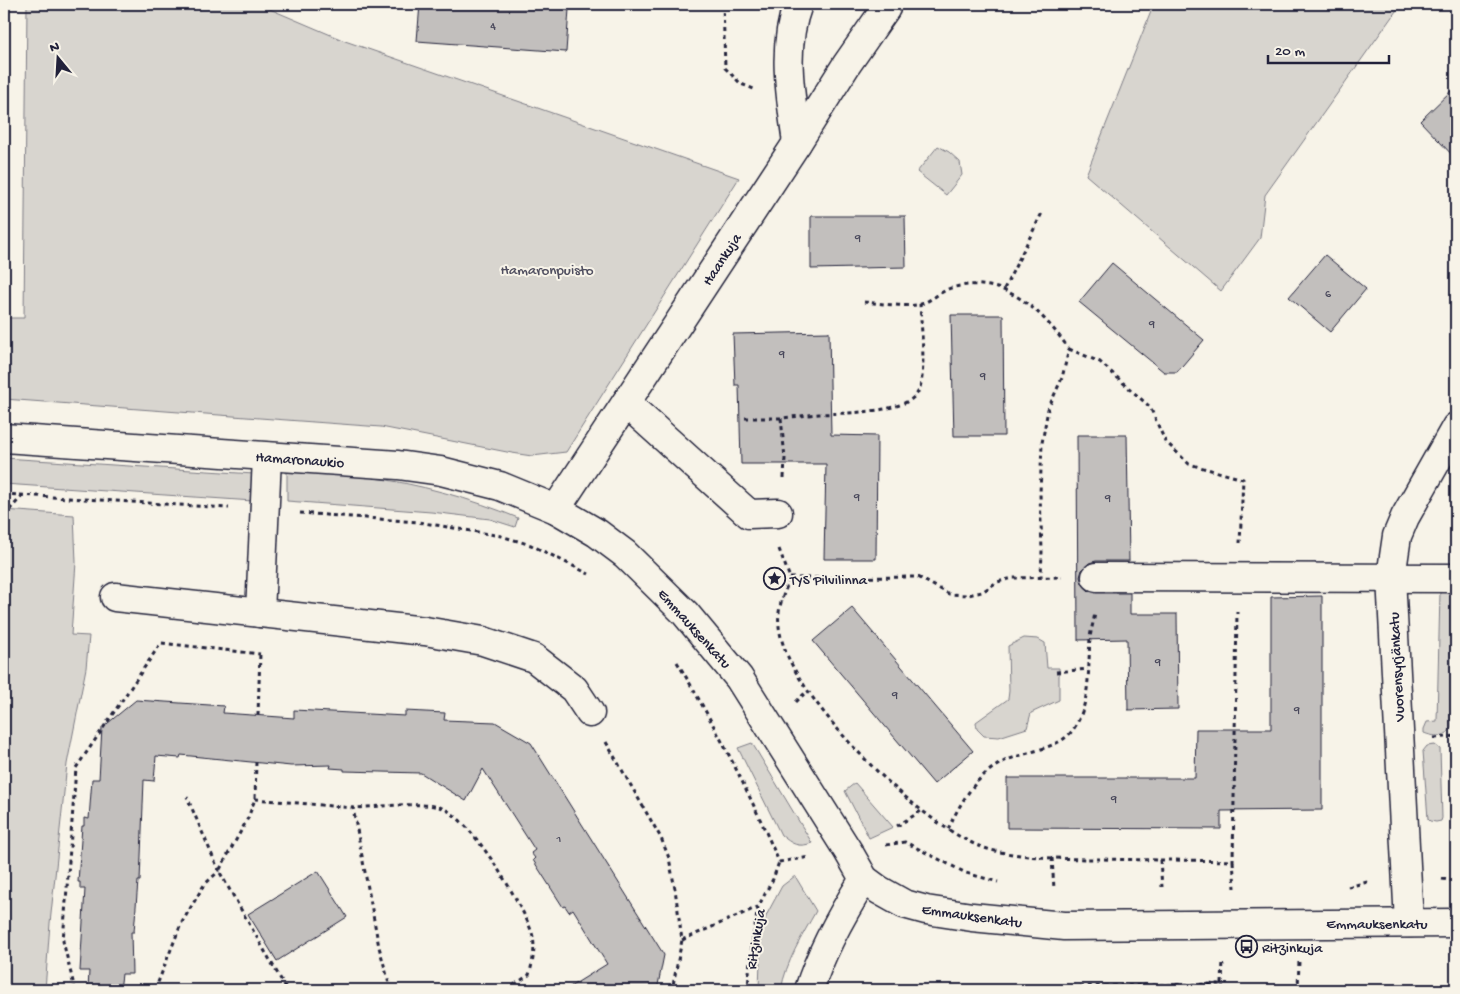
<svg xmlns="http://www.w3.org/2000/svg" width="1460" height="994" font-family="'Gochi Hand',sans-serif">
	<rect width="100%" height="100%" fill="#f7f3e8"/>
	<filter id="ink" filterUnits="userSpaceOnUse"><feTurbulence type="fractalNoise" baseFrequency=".02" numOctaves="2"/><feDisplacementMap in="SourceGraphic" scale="10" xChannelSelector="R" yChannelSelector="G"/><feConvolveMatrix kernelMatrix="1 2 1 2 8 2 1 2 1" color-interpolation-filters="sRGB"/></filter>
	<g filter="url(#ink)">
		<g fill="#d8d5cf" stroke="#7d7c85">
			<path d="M27 4H258L345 41 739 178 566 452 532 456 512 453 381 427 4 399V318H24Z"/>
			<path d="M1154 4H1401L1265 195 1260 238 1221 291 1086 175Z"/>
			<path d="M938 146 949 152 960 162 962 175 946 195 917 172Z"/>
			<path d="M4 458 254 474 253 501 4 484Z"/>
			<path d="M287 472C314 474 341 474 367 477 416 483 473 499 518 518L515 527 490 519 431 512 287 501Z"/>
			<path d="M4 510 74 515 76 562 71 635 89 636 86 668 67 764 50 923 45 990H4Z"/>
			<path d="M1442 590 1450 591 1451 595V728C1446 738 1434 737 1424 733V729L1427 722 1437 721 1440 592Z"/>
			<path d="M1024 638 1038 639 1045 643 1047 668H1059V700L1031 713 1027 728 999 737 984 736 977 729 976 722 1008 699 1009 691 1008 646Z"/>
			<path d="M752 743 812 843C798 848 792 844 781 835L738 748Z"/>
			<path d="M1435 745 1440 749 1442 818 1441 821 1436 822 1430 821 1428 819 1423 751 1427 746Z"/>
			<path d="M855 783 893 827 869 838 845 791Z"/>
			<path d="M795 876 816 911C802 936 786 962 781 990H759L761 931 767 914 782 886Z"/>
		</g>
		<g fill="#c2bfbd" stroke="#22223b">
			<path d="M420 4H522L569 9 566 52 417 41Z"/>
			<path d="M1456 86V159L1420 121Z"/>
			<path d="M811 216H905L906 267 811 269Z"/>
			<path d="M1325 255 1366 289 1330 332 1289 297Z"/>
			<path d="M1112 263 1204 340 1177 372H1164L1079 302Z"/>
			<path d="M951 315H1003L1004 436H954Z"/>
			<path d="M829 332 831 435 877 436 876 559H824L826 464H741L739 385H735L733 334Z"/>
			<path d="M1077 435H1127L1129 561H1096L1089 563 1082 570 1080 577 1083 585 1089 591 1096 593H1130V614H1177L1178 709 1128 710 1127 639 1078 640Z"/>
			<path d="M1322 596V810L1221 811V829L1007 828V778H1195L1196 729H1271V597Z"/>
			<path d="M852 608 973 751 934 784 813 641Z"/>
			<path d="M136 700 224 706 223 713 294 718V710L405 716V711L445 713 444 720 495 722 531 743 664 955 657 990H565L607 964 573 909 569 912 565 906 563 907 533 860 535 858 531 853 535 850 483 769 466 801 421 773 344 771V769L330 768 331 765 291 766 181 755 180 758 156 756 154 781 144 780 140 881H138L134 932H131L132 974H122L120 990H88L89 971H80L85 889H80V882H78L82 826H84V818L89 819 92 779H99L102 728Z"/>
			<path d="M318 871 347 917 277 961 248 914Z"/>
		</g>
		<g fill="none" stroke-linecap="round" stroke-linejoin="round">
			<defs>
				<g id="minor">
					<path d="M797 143C791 97 781 49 798 4"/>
					<path d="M626 403 749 514 778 513"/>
					<path d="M4 438 398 465 441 471 500 486 556 509 597 533 625 554 685 613 739 678 848 851 864 879 879 890 904 904 926 910 972 917 1064 926 1456 923"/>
					<path d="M556 509 797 143 847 64 886 8"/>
					<path d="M1096 577 1456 578"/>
					<path d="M115 597 425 631 483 641 534 658 574 689 590 713"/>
					<path d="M260 613 267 457"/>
					<path d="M1409 923 1391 577 1397 536 1405 517 1456 427"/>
					<path d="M809 990C821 951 842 914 864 879"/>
				</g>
			</defs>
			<use href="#minor" stroke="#22223b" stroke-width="31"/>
			<g stroke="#22223b" stroke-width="3" stroke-dasharray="4 4" stroke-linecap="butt">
				<path d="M723 4 725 68 741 84 754 89"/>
				<path d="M1004 289 1043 211"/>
				<path d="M864 302C878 303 909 308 921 304 933 300 943 289 955 287 1006 275 1042 311 1069 349L1062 378 1048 409 1042 443 1040 494 1042 551 1041 577"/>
				<path d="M1069 349 1100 362 1150 407 1165 441 1189 464 1243 479 1240 543"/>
				<path d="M745 418H781"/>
				<path d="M784 478 785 458 781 418C794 417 806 415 819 414 841 413 906 414 918 392 927 376 921 325 920 304"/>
				<path d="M4 494 229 508"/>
				<path d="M300 513 418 522 501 536 531 545 589 574"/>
				<path d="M4 516 23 495"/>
				<path d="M779 549 790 578C780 603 774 616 783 644 802 706 927 834 991 850 1025 858 1066 859 1100 859 1145 860 1189 860 1233 861L1237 612"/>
				<path d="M790 578 918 577 949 594 968 595 982 592 997 582 1013 578 1062 577"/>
				<path d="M1456 614V640"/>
				<path d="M677 662C716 726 750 794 779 862"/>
				<path d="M1056 672 1088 669"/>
				<path d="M796 702 807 691"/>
				<path d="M258 715 260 653"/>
				<path d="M1434 738 1456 736"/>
				<path d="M606 742 661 838 669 858 675 889 682 940 672 990"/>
				<path d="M256 762 255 799 248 818 219 871 287 990"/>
				<path d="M255 799 353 808"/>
				<path d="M897 826 921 811"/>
				<path d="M948 829C961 802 975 776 1003 762 1022 752 1059 749 1072 731 1091 706 1088 668 1090 638 1091 629 1094 621 1095 612"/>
				<path d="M886 845 905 842 966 873 998 882"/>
				<path d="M1052 858 1054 889"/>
				<path d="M1160 860 1162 887"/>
				<path d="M1233 861 1235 888"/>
				<path d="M779 862 810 857"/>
				<path d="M1442 879 1456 881"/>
				<path d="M1348 887 1371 881"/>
				<path d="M682 940 758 907"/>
				<path d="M1222 984 1223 960"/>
				<path d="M1298 986 1456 987"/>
				<path d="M75 990 63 941 76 768 161 643 260 654"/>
				<path d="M155 990 181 924 204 885 219 871 187 797"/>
				<path d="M391 990 379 947 353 808C375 807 423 801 442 808 470 817 523 905 532 933 536 946 533 962 529 975L506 990"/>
				<path d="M748 990 750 958 758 907 773 879 779 862"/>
				<path d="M993 990 994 988 1222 984 1223 990"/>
				<path d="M1298 990 1299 960"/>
			</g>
			<use href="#minor" stroke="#f7f3e8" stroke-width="28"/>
		</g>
	</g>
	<defs>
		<symbol id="sight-ring" viewBox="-11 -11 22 22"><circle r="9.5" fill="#f7f3e8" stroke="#22223b" stroke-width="1.5"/><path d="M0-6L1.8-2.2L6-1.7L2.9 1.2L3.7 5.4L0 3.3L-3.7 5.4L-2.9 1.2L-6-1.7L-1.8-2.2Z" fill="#22223b"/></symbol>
		<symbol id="bus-ring" viewBox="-11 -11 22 22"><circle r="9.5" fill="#f7f3e8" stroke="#22223b" stroke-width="1.5"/><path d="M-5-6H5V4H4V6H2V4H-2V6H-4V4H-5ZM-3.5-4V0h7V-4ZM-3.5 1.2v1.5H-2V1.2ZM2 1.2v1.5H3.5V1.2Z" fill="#22223b"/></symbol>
	</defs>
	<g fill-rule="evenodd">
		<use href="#sight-ring" x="762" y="566" width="25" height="25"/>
		<use href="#bus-ring" x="1234" y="934" width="25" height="25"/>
	</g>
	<g text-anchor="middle" stroke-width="4" stroke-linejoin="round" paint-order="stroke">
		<g font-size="12" fill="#4a495c">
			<text x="493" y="29">4</text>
			<text x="858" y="241">9</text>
			<text x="1328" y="297">6</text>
			<text x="1152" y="327">9</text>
			<text x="782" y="357">9</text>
			<text x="983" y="379">9</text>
			<text x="857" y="500">9</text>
			<text x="1108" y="501">9</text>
			<text x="1158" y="665">9</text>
			<text x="895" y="698">9</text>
			<text x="1297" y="713">9</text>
			<text x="1114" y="802">9</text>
			<text x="559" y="842">1</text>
		</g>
		<g font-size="15" fill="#22223b" stroke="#f7f3e8">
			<text transform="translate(721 259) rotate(-57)" y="5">Haankuja</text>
			<text transform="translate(300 459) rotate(4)" y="5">Hamaronaukio</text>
			<text transform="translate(695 628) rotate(48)" y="5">Emmauksenkatu</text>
			<text transform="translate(1396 667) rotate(-93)" y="5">Vuorensyrjänkatu</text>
			<text transform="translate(972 915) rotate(8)" y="5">Emmauksenkatu</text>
			<text x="1377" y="928">Emmauksenkatu</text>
			<text transform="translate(755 939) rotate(-81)" y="5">Ritzinkuja</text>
		</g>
		<g font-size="15" fill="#504f60" stroke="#f7f3e8">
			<text x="547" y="274">Hamaronpuisto</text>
		</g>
		<g font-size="15" fill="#22223b" stroke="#f7f3e8" text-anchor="start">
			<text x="790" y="584">TYS Pilvilinna</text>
			<text x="1262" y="952">Ritzinkuja</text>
		</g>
	</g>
	<rect width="1460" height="994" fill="none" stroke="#f7f3e8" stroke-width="20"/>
	<rect x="10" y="10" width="1440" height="974" fill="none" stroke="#22223b" stroke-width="2" filter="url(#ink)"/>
	<g transform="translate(58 58) rotate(342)" stroke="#f7f3e8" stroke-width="4" paint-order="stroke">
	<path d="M0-4L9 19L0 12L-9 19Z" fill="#22223b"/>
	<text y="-8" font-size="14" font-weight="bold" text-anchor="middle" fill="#22223b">N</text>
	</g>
	<path d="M1268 55v8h121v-8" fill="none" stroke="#22223b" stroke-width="2.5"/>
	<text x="1275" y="55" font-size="15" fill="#22223b" stroke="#f7f3e8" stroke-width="4" paint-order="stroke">20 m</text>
</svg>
